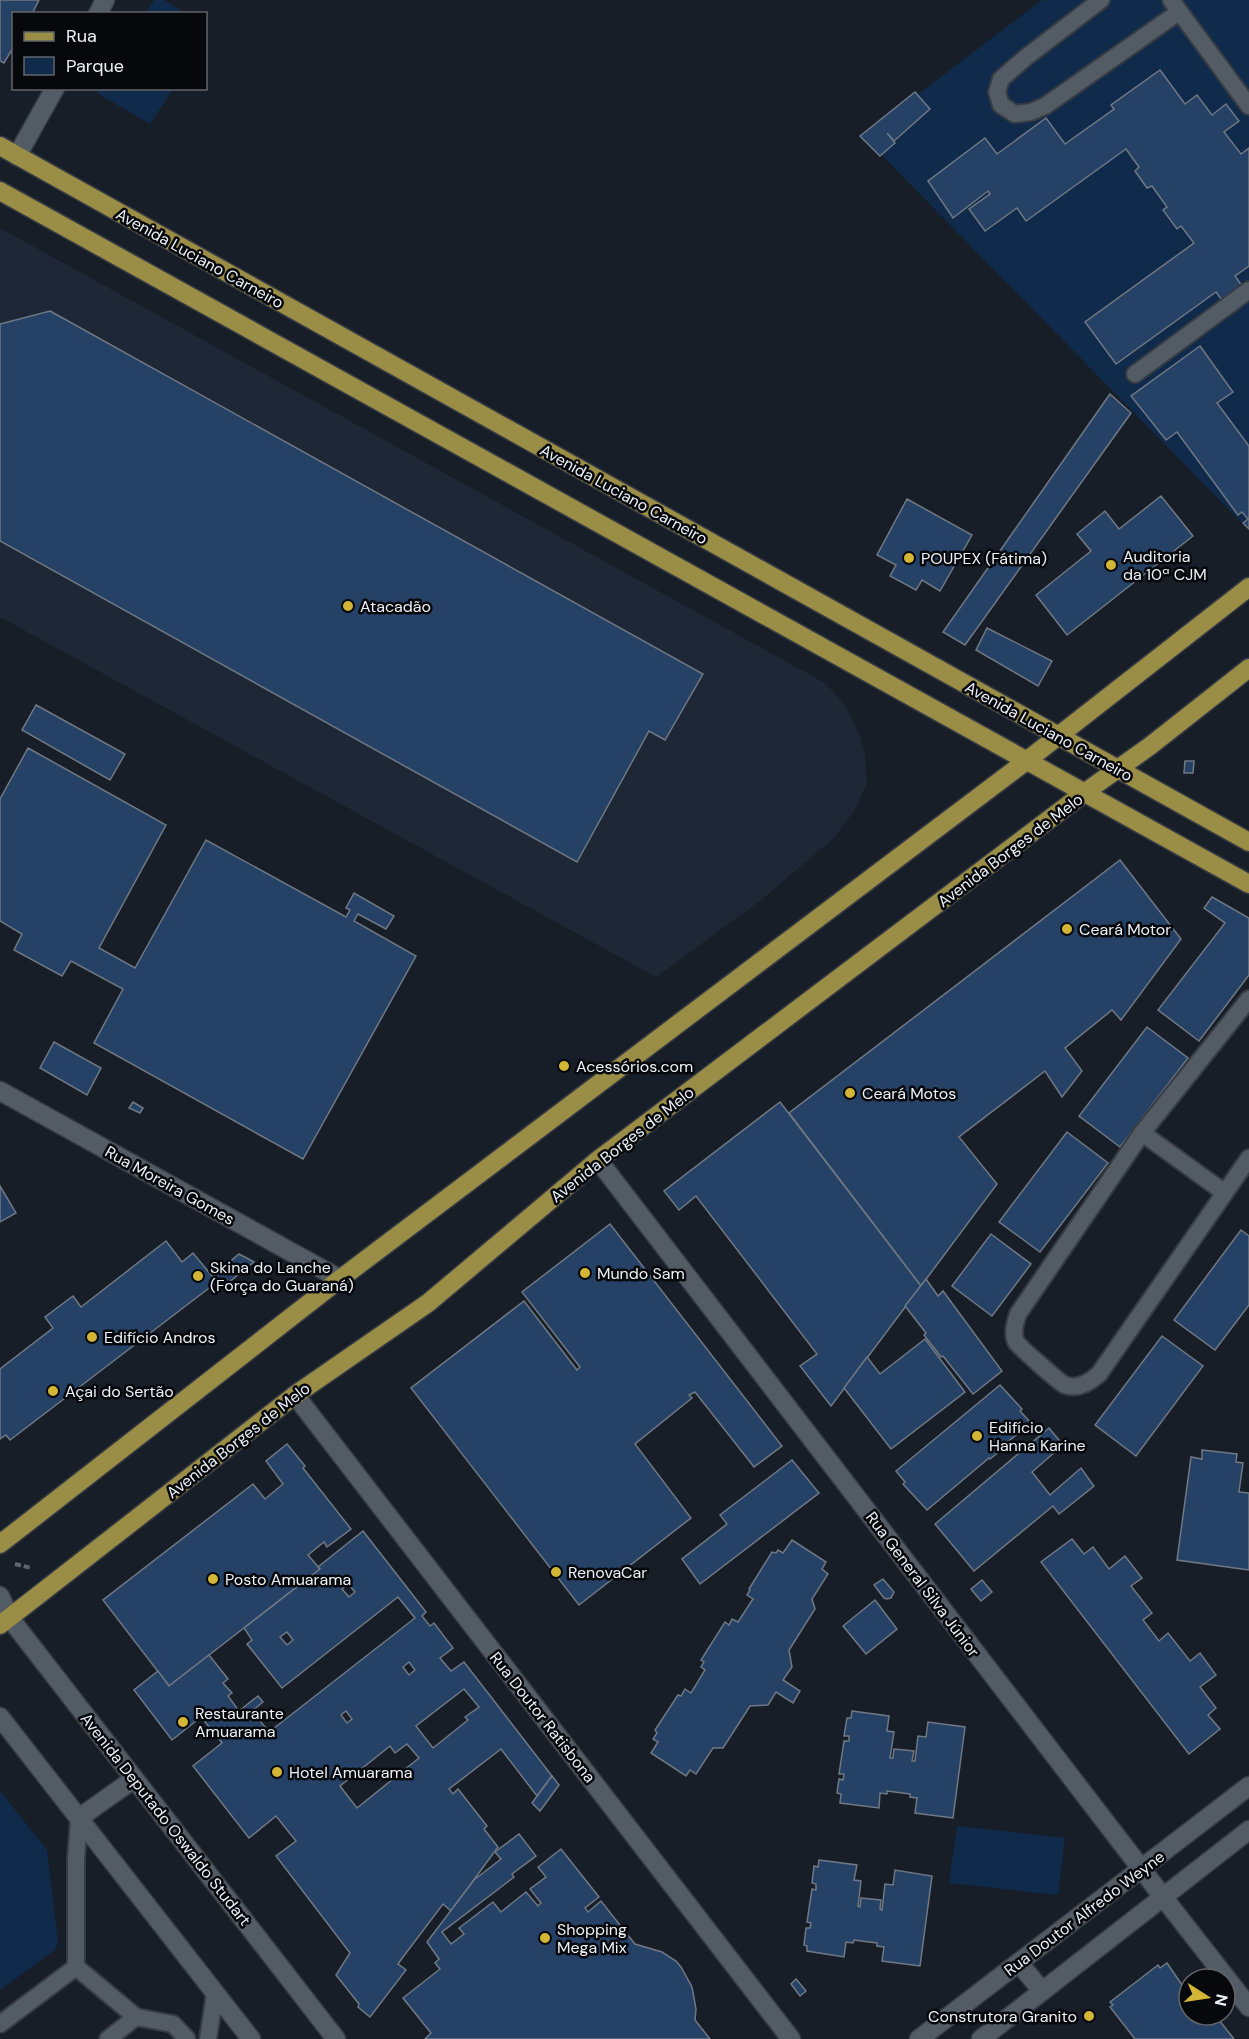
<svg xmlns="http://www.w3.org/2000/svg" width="1249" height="2039" font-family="'DM Sans',sans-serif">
	<rect width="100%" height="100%" fill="#181e27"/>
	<path fill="#1d2735" d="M0 228 825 683 846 706 860 736 865 755 867 783 855 810 834 838 760 901 656 977 0 617Z"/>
	<g fill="#0f2a4b">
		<path d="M154 0H164L185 13H146Z"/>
		<path d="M1042 0H1249V530L863 136Z"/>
		<path d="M99 89V88L173 89 150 124 97 93Z"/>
		<path d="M0 1791 47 1850 58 1942 55 1950 0 1990Z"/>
		<path d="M957 1826 1065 1838 1058 1895 949 1883Z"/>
	</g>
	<g fill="#254266" stroke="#707883" stroke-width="1.5" fill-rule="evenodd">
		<path d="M0 0H39L32 14H14V46L4 63 0 61Z"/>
		<path d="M1160 70 1185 104 1197 95 1212 115 1226 104 1239 121 1224 132 1241 154 1249 148V266L1235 276 1244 289 1224 303 1216 292 1116 364 1085 322 1194 243 1181 226 1177 229 1163 210 1167 207 1152 186 1147 188 1135 171 1139 167 1126 149 1026 221 1017 208 985 231 969 209 990 194 988 191 953 218 928 181 985 138 997 154 1046 118 1065 144 1114 109 1111 105Z"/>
		<path d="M915 92 930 109 894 141 887 133 895 143 880 156 860 136Z"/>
		<path d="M50 311 703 674 665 740 649 731 577 862 0 541V324Z"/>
		<path d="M1200 346 1233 392 1217 403 1249 446V529L1243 523 1248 519 1242 512 1238 515 1177 432 1166 440 1131 396Z"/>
		<path d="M1110 394 1131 413 965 645 943 632Z"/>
		<path d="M1161 496 1193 536 1067 635 1036 595 1091 551 1077 534 1105 511 1119 529Z"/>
		<path d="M907 499 972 535 940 591 922 580 916 590 890 576 896 565 877 555Z"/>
		<path d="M987 628 1052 661 1038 686 976 650Z"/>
		<path d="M36 705 125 754 110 780 22 730Z"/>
		<path d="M28 748 166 825 99 948 135 968 206 840 346 917 350 910 346 908 354 893 394 916 386 929 358 914 354 921 416 956 303 1159 94 1043 123 989 71 961 62 976 14 950 22 934 0 921V799Z"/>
		<path d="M1185 761H1194L1193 773H1184Z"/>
		<path d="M1120 860 1181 939 1121 1020 1112 1010 1065 1048 1082 1071 1062 1097 1045 1071 959 1137 997 1184 921 1286 789 1113Z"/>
		<path d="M1212 897 1249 918V975L1199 1041 1158 1010 1225 923 1204 908Z"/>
		<path d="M1147 1027 1188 1058 1120 1147 1079 1116Z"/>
		<path d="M54 1042 101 1068 87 1095 40 1068Z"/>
		<path d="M133 1102 143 1108 140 1113 129 1108Z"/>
		<path d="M780 1102 921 1286 831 1406 800 1366 817 1354 696 1196 679 1210 664 1191Z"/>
		<path d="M1067 1132 1108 1163 1040 1252 999 1222Z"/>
		<path d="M0 1186 16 1213 0 1222Z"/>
		<path d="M610 1224 782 1446 754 1467 695 1392 689 1395 692 1398 635 1444 691 1518 579 1605 411 1388 524 1301 577 1370 580 1367 522 1292Z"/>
		<path d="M1241 1230 1249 1236V1305L1215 1350 1174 1320Z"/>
		<path d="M991 1234 1031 1264 992 1316 952 1286Z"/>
		<path d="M166 1241 182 1262 193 1253 217 1282 10 1440 6 1435 0 1439V1369L53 1328 45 1317 73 1296 81 1307Z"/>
		<path d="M239 1254 254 1262 223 1287 214 1275Z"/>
		<path d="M926 1279 938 1296 943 1291 1002 1371 973 1394 943 1356 941 1357 924 1335 926 1333 905 1306Z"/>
		<path d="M1162 1336 1203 1366 1136 1456 1095 1425Z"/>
		<path d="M925 1339 965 1392 891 1449 844 1388 867 1357 880 1374Z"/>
		<path d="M1000 1385 1022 1409 1020 1411 1031 1423 1000 1448 1001 1450 990 1459 989 1458 927 1510 903 1484 905 1482 896 1471Z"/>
		<path d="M1049 1428 1063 1445 1032 1472 1050 1495 1081 1468 1094 1486 1059 1514 1053 1506 974 1571 935 1524Z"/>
		<path d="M287 1444 305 1466 303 1468 351 1529 327 1547 324 1542 308 1555 320 1569 169 1686 103 1600 253 1484 265 1499 283 1484 266 1461Z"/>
		<path d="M1202 1450 1237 1454 1236 1462 1243 1463 1239 1492 1249 1493V1570L1177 1560 1191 1457 1202 1459Z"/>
		<path d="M792 1460 819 1493 700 1584 682 1559 727 1524 720 1515Z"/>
		<path d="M363 1531 426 1612 422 1616 430 1626 434 1623 453 1648 440 1658 451 1671 464 1662 552 1776 537 1796 501 1749 449 1789 453 1794 458 1789 487 1826 484 1829 498 1847 451 1911 443 1904 400 1961 398 1964 406 1970 370 2017 358 2007 359 2004 336 1975 350 1953 276 1856 296 1841 276 1816 249 1838 193 1766 222 1743 201 1717 172 1740 134 1690 158 1671 169 1686 209 1655 228 1679 223 1683 232 1693 228 1696 239 1711 258 1696 263 1702 252 1711 269 1732 415 1618 398 1597 282 1688 247 1644 252 1640 244 1628 320 1569 318 1567ZM348 1584 355 1592 349 1597 342 1589ZM287 1632 293 1640 287 1645 280 1637ZM409 1662 415 1670 409 1675 403 1667ZM464 1689 479 1707 465 1717 468 1720 433 1748 416 1726ZM346 1711 352 1719 347 1723 341 1715ZM407 1744 419 1758 357 1808 340 1786 390 1746 395 1753Z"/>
		<path d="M1072 1539 1084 1554 1093 1547 1109 1569 1125 1556 1142 1578 1131 1586 1152 1613 1143 1620 1159 1641 1168 1633 1190 1661 1200 1653 1216 1675 1200 1687 1216 1708 1208 1715 1220 1729 1189 1754 1041 1562Z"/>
		<path d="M792 1540 826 1562 822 1569 828 1574 812 1599 815 1609 789 1650 792 1667 783 1680 800 1691 793 1703 776 1692 768 1705 750 1706 723 1748H713L696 1774 690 1770 686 1776 651 1753 658 1742 653 1739 657 1733 655 1730 678 1695 681 1696 685 1689 691 1693 705 1670 701 1667 704 1662 701 1660 725 1622 729 1625 732 1619 738 1622 753 1599 747 1595 750 1590 749 1589 772 1552 776 1553 778 1550 783 1553Z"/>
		<path d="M883 1579 894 1592 891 1598 887 1599 884 1598 874 1585Z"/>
		<path d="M982 1580 992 1592 981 1601 971 1589Z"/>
		<path d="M875 1600 897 1629 866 1654 843 1626Z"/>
		<path d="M852 1711 889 1716 887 1731 894 1732 890 1758H893L894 1749 914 1751 912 1761H915L918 1736 926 1737 928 1722 965 1727 953 1818 915 1813 917 1798 910 1797V1794L887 1791V1794L880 1793 879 1808 840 1803 841 1794 837 1793 839 1779 843 1780 844 1774H839L844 1741H849V1736H844L847 1718H851Z"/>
		<path d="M552 1776 559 1785 540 1811 532 1803Z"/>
		<path d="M519 1834 536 1856 512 1874 514 1877 509 1881 442 1932 451 1944 464 1934 459 1928 493 1902 501 1912 526 1892 538 1906 541 1903 530 1889 546 1877 538 1867 561 1849 599 1897 585 1908 588 1912 601 1901 635 1944 662 1952 676 1961 681 1967 692 1987 696 2009 695 2020 710 2039H425L431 2033 403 1998 440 1969 435 1963 439 1959 427 1942 474 1880 501 1859 495 1852Z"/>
		<path d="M819 1860 857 1865 854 1880 861 1881 858 1906 860 1907 861 1898 881 1900 880 1909 882 1910 885 1884 893 1885 895 1870 932 1876 920 1966 882 1961 884 1947 877 1946V1943L854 1940 853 1943 846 1942 844 1957 807 1951V1946L804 1945 806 1928H810L811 1923 807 1922 812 1889 816 1890V1884L812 1883 814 1866 818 1867Z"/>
		<path d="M1167 1963 1182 1985 1189 1981V2015H1215L1234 2039H1135L1110 2007 1113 2005 1110 2002 1158 1965 1160 1968Z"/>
		<path d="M796 1979 806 1991 800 1996 791 1984Z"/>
	</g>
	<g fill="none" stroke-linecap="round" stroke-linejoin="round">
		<defs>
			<g id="lane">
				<path d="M1101 0 1025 58 1001 79 997 92 1001 105 1015 114 1031 112 1045 106 1179 12"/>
				<path d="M1171 0 1249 106"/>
				<path d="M1135 374 1249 290"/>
				<path d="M1142 1133 1249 999"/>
				<path d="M1225 1193 1142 1133 1018 1314C1015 1324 1012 1332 1016 1342 1017 1345 1060 1383 1065 1385 1078 1390 1090 1382 1099 1374L1249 1158"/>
				<path d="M76 1967 136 2017"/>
				<path d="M0 2024 76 1967V1860L79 1818"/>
				<path d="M108 2039 136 2017 173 2024 187 2039"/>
				<path d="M208 2039 215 1993"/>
			</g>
			<g id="street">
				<path d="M98 14 105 0"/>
				<path d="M17 156 55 88"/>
				<path d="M0 1091 340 1279"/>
				<path d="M598 1160 1163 1897 1249 2007"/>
				<path d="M295 1395 791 2039"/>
			</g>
			<g id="secondary">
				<path d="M0 1596 9 1617 336 2039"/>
				<path d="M0 1717 251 2039"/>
				<path d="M79 1818 134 1779"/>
				<path d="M1019 1963 1042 1991"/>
				<path d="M919 2039 1249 1786"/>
				<path d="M981 2039 1249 1830"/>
			</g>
			<g id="primary">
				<path d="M0 146 1249 842"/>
				<path d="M0 191 1249 884"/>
				<path d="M0 1544 340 1279 1025 762 1249 587"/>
				<path d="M0 1625 295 1395 428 1303 598 1160 1084 793 1150 746 1249 668"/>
			</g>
		</defs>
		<use href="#lane" stroke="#373b43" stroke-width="20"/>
		<use href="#street" stroke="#373b43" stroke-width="21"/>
		<use href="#secondary" stroke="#373b43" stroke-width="21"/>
		<use href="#primary" stroke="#373b43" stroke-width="21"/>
		<path stroke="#60666e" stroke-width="4" stroke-dasharray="6 3" stroke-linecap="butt" d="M15 1564 31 1568"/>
		<use href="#lane" stroke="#535b65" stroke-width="16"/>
		<use href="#street" stroke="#535b65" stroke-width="18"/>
		<use href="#secondary" stroke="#535b65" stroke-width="18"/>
		<use href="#primary" stroke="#9a8d46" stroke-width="18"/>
	</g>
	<g fill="#d3b635" stroke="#06080c" stroke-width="2">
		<circle cx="909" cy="558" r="6"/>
		<circle cx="1111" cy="565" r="6"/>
		<circle cx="348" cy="606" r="6"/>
		<circle cx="1067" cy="929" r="6"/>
		<circle cx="564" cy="1066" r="6"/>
		<circle cx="850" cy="1093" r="6"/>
		<circle cx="585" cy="1273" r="6"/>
		<circle cx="198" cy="1276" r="6"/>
		<circle cx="92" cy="1337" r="6"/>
		<circle cx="53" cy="1391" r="6"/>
		<circle cx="977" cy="1436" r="6"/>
		<circle cx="556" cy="1572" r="6"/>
		<circle cx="213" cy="1579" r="6"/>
		<circle cx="183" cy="1722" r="6"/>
		<circle cx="277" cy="1772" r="6"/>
		<circle cx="545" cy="1938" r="6"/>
		<circle cx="1089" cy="2016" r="6"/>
	</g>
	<g text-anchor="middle" stroke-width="5" stroke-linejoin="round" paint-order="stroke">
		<g font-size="16" fill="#ecf1f7" stroke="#06080c">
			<text transform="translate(200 258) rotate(29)" y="6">Avenida Luciano Carneiro</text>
			<text transform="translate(624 494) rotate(29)" y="6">Avenida Luciano Carneiro</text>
			<text transform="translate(1049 731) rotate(29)" y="6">Avenida Luciano Carneiro</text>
			<text transform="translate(1010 850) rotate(-37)" y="6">Avenida Borges de Melo</text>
			<text transform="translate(622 1144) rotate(-38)" y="6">Avenida Borges de Melo</text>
			<text transform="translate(170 1185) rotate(29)" y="6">Rua Moreira Gomes</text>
			<text transform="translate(238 1440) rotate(-38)" y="6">Avenida Borges de Melo</text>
			<text transform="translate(923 1584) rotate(53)" y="6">Rua General Silva Júnior</text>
			<text transform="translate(543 1717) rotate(52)" y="6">Rua Doutor Ratisbona</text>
			<text transform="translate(166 1819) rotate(52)" y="6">Avenida Deputado Oswaldo Studart</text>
			<text transform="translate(1084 1913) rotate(-37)" y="6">Rua Doutor Alfredo Weyne</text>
		</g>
		<g font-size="16" fill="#ecf1f7" stroke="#06080c" text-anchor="start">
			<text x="1123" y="562">Auditoria<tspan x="1123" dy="18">da 10ª CJM</tspan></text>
			<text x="921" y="564">POUPEX (Fátima)</text>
			<text x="360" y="612">Atacadão</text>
			<text x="1079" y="935">Ceará Motor</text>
			<text x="576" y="1072">Acessórios.com</text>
			<text x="862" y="1099">Ceará Motos</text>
			<text x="210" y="1273">Skina do Lanche<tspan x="210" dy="18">(Força do Guaraná)</tspan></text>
			<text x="597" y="1279">Mundo Sam</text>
			<text x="104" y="1343">Edifício Andros</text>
			<text x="65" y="1397">Açai do Sertão</text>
			<text x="989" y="1433">Edifício<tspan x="989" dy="18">Hanna Karine</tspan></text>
			<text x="568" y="1578">RenovaCar</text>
			<text x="225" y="1585">Posto Amuarama</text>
			<text x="195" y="1719">Restaurante<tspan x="195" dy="18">Amuarama</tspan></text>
			<text x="289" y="1778">Hotel Amuarama</text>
			<text x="557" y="1935">Shopping<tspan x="557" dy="18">Mega Mix</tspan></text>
			<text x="1077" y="2022" text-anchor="end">Construtora Granito</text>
		</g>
	</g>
	<rect x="12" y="12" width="195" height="78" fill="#06080c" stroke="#62656a" stroke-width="1.5"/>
	<rect x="24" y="32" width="30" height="9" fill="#9a8d46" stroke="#62656a" stroke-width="1.5"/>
	<text x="66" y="42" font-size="18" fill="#ecf1f7">Rua</text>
	<rect x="24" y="57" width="30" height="18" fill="#0f2a4b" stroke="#62656a" stroke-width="1.5"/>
	<text x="66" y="72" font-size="18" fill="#ecf1f7">Parque</text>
	<g transform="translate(1207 1997) rotate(102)"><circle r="28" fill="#06080c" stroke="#62656a" stroke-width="1.5"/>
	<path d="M0-4.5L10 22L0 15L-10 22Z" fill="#d3b635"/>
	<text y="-9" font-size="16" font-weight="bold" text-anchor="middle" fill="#ecf1f7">N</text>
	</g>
</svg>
